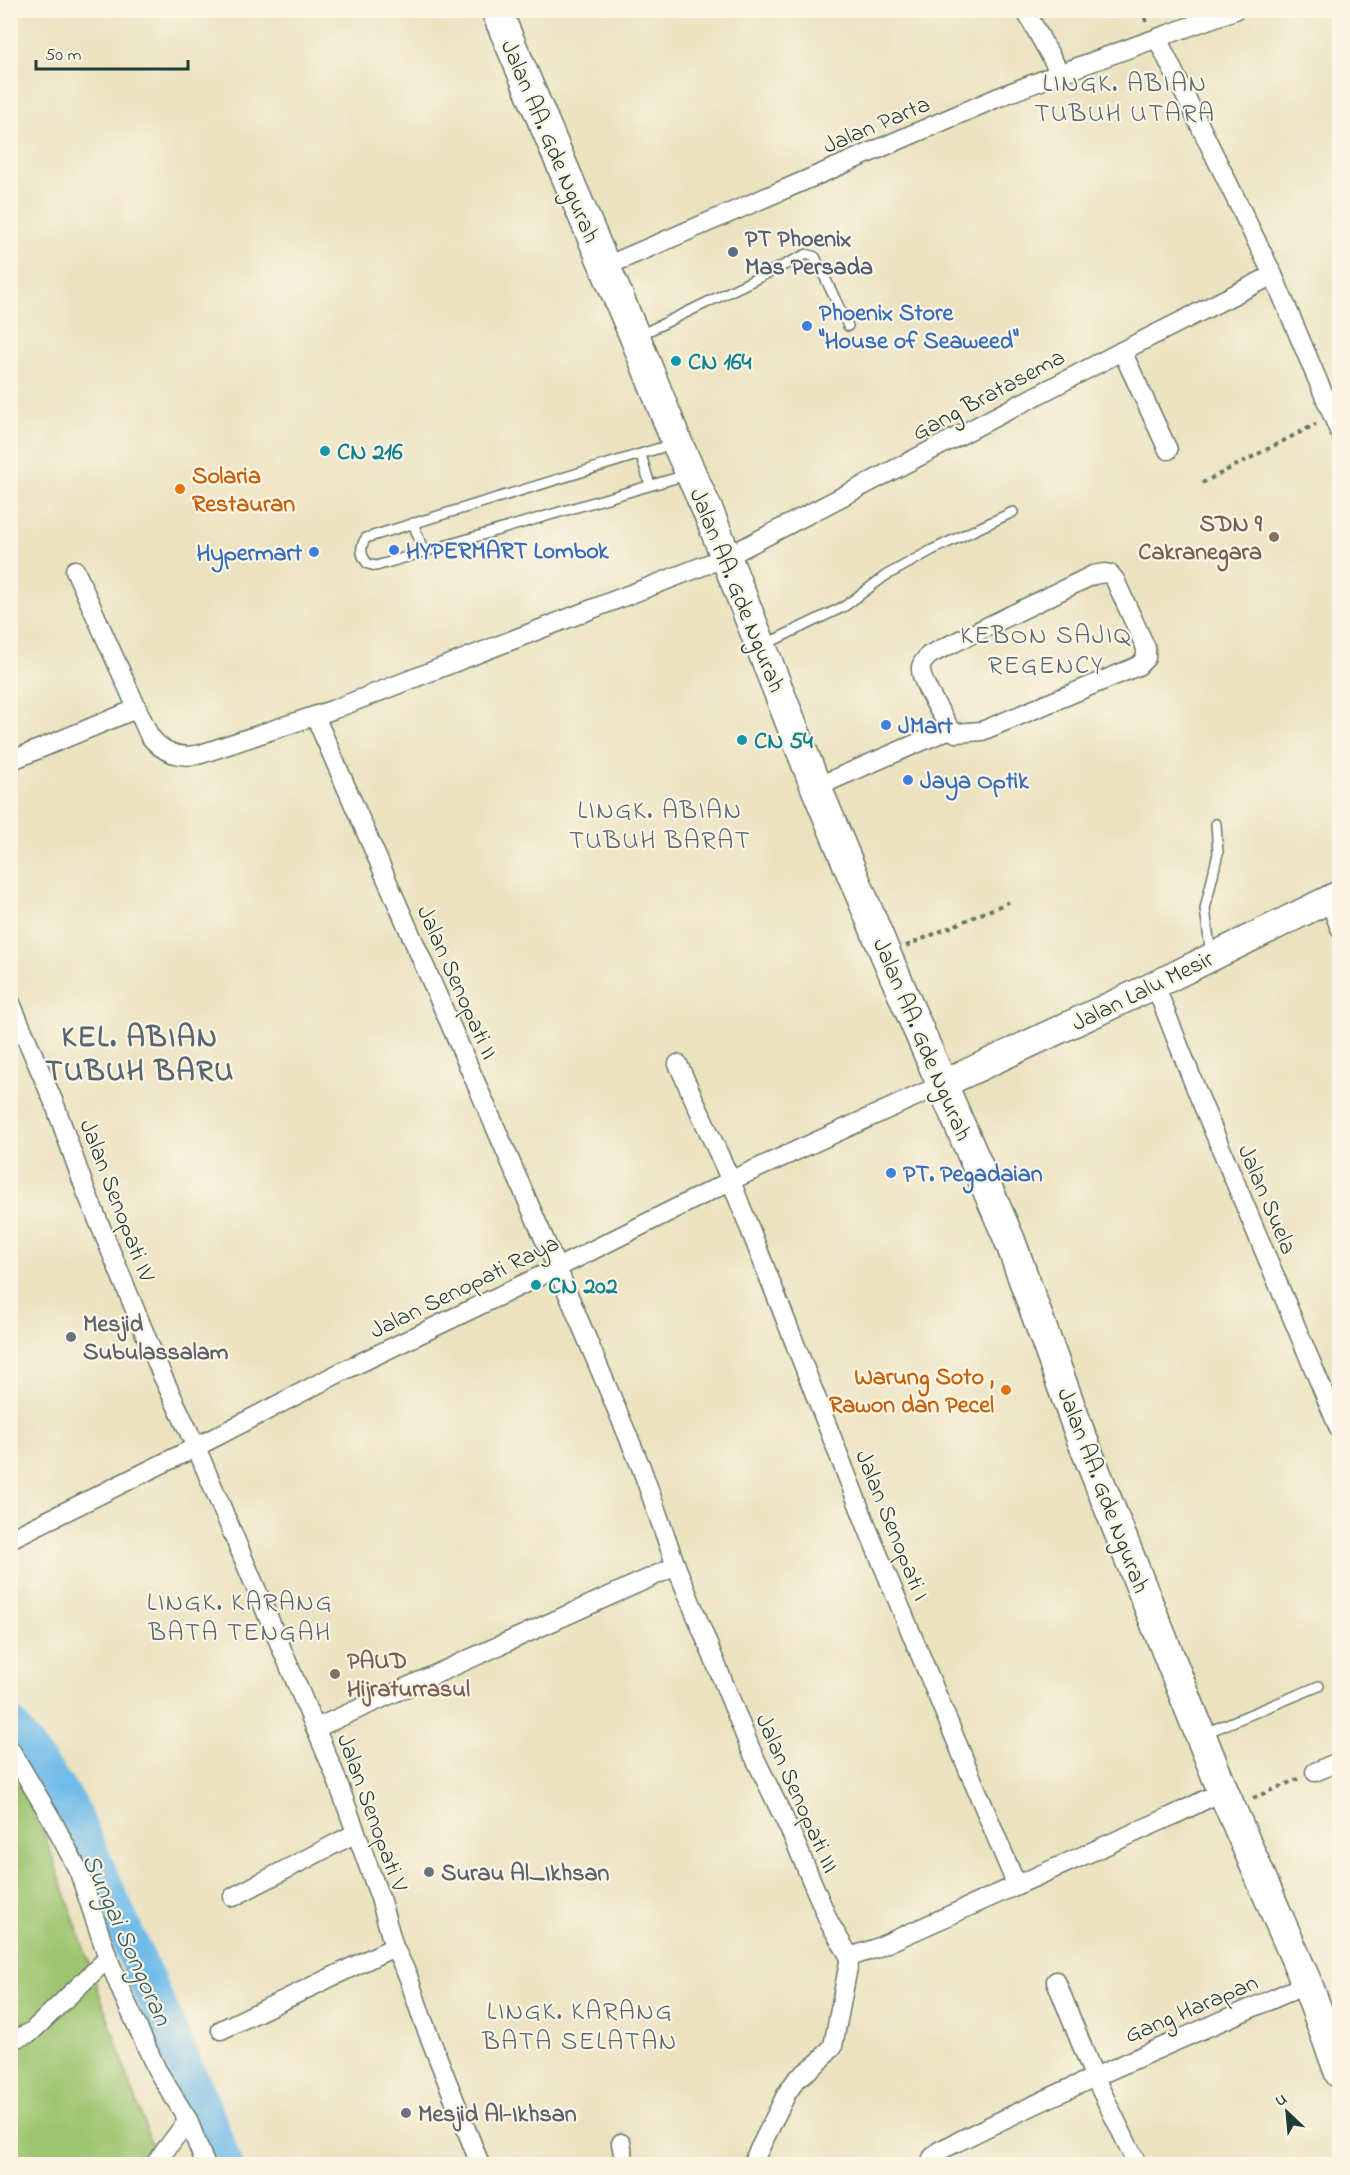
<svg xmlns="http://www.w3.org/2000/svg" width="1350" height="2175" font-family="'Indie Flower',sans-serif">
	<rect width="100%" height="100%" fill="#fcf5e5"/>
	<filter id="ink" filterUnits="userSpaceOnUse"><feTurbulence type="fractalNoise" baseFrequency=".0167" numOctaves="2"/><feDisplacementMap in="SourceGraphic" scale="12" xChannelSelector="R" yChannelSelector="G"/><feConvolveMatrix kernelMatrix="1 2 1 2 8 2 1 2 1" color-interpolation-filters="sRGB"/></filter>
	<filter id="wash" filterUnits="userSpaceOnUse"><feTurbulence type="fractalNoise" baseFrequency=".008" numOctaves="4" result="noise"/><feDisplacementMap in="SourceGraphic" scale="24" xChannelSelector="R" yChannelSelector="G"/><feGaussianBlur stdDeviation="1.35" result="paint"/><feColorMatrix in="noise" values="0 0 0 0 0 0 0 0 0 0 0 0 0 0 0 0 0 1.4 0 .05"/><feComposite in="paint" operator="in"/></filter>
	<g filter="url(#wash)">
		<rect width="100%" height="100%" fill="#ebe2c0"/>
		<path fill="#9dc570" stroke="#5e8152" stroke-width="1.5" d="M10 1777 33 1800 158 2164H11Z"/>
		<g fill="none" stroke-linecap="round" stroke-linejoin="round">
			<path stroke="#70bbe9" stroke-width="36" d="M10 1725 69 1805 208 2119 224 2164"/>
		</g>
	</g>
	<g filter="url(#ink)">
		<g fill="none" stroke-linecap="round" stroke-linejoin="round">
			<defs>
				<g id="lane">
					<path d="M640 335 807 254 815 257 818 263 848 326"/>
					<path d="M673 444 366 538C359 548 361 556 368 564L376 566 686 475"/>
					<path d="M641 455 650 485"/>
					<path d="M413 523 424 552"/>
					<path d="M764 645 845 606 885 576 932 550 1013 512"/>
					<path d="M1211 955 1205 909 1218 853 1216 824"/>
					<path d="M1203 1734 1319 1686"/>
				</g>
				<g id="street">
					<path d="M1025 10 1060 73"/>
					<path d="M1158 40 1273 275 1340 433"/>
					<path d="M604 267 999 97C1077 66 1156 39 1235 10"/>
					<path d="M1122 351 1168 450"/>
					<path d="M75 570 149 735C162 753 180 759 201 754L332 710 726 557 1122 351 1273 275"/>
					<path d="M1105 573 1110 574 1115 580 1146 648V658L1138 666 982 731 956 733 950 729C943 715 919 681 921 667 922 662 926 659 929 655L1093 575Z"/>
					<path d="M315 716 557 1268 641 1467 676 1566 751 1750 793 1837 830 1924 850 1957 874 1949 1174 1815 1223 1791"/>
					<path d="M10 761 136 709"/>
					<path d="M816 787 950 729"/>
					<path d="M1329 899 1340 928"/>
					<path d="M1155 985 1198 1094 1340 1431"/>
					<path d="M10 1001 55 1105 85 1189 162 1375 196 1447 334 1772 380 1898 394 1947 408 1976 422 2018 480 2164"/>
					<path d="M678 1064 731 1181 871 1537 1016 1884"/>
					<path d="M10 1539 196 1447 339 1373 557 1268 736 1178 943 1084"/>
					<path d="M316 1728 676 1566"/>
					<path d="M10 1749 51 1818 79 1872 108 1958 123 1995 157 2070 188 2120 205 2164"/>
					<path d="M1315 1772 1340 1761"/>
					<path d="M233 1897 356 1833"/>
					<path d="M1056 1981 1094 2076 1137 2164"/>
					<path d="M221 2030 394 1947"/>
					<path d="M10 2037H19L30 2033 108 1958"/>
					<path d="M621 2143 625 2164"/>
					<path d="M155 2164 188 2120"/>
					<path d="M752 2164 787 2093 796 2080 820 2061 833 2046 850 1957"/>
					<path d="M930 2164 932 2158 939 2151C1060 2090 1183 2038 1307 1984"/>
				</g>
				<path id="secondary" d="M943 1084 1155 985 1340 894"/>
				<path id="primary" d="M496 10 635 337 677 443 710 516 816 787 886 955 1010 1241 1080 1434 1223 1791 1307 1984 1340 2073"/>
			</defs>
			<use href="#lane" stroke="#667765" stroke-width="12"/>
			<use href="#street" stroke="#667765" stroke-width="21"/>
			<use href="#secondary" stroke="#667765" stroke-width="30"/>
			<use href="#primary" stroke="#667765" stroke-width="33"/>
			<g stroke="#667765" stroke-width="4" stroke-dasharray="4.5 4.5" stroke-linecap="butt">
				<path d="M1140 10 1148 24"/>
				<path d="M1202 483 1316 424"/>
				<path d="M906 946 1009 902"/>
				<path d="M1253 1798 1298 1779"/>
			</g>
			<use href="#lane" stroke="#fff" stroke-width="9"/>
			<use href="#street" stroke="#fff" stroke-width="18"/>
			<use href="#secondary" stroke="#fff" stroke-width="27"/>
			<use href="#primary" stroke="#fff" stroke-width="30"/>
		</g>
	</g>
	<circle fill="#5c6f8a" stroke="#fcf5e5" stroke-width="2" cx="733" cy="252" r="6"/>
	<g fill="#3f7fe0" stroke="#fcf5e5" stroke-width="2">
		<circle cx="807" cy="326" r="6"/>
		<circle cx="394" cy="550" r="6"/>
		<circle cx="314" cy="552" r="6"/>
		<circle cx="886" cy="725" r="6"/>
		<circle cx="908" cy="780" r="6"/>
		<circle cx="891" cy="1173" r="6"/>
	</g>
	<g fill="#0f9aa8" stroke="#fcf5e5" stroke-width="2">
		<circle cx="676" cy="361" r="6"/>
		<circle cx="325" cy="451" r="6"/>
		<circle cx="742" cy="740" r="6"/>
		<circle cx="536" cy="1285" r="6"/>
	</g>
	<g fill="#e8710a" stroke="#fcf5e5" stroke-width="2">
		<circle cx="180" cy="489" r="6"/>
		<circle cx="1006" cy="1390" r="6"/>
	</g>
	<g fill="#8d6e63" stroke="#fcf5e5" stroke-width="2">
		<circle cx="1274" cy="537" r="6"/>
		<circle cx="335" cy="1674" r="6"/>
	</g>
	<g fill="#6b7280" stroke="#fcf5e5" stroke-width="2">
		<circle cx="71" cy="1337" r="6"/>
		<circle cx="429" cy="1872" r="6"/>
		<circle cx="406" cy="2113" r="6"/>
	</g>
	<g text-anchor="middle" stroke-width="4.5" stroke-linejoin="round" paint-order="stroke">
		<g font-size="24" fill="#1f3d34" stroke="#fcf5e5">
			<text transform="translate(876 124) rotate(-23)" y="8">Jalan Parta</text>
			<text transform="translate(551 141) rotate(67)" y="8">Jalan AA. Gde Ngurah</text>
			<text transform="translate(988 394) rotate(-28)" y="8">Gang Bratasema</text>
			<text transform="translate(738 590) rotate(68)" y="8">Jalan AA. Gde Ngurah</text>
			<text transform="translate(458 982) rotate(66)" y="8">Jalan Senopati II</text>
			<text transform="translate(1142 990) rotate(-26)" y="8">Jalan Lalu Mesir</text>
			<text transform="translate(923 1039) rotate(67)" y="8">Jalan AA. Gde Ngurah</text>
			<text transform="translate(1268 1199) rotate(67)" y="8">Jalan Suela</text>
			<text transform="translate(118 1200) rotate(69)" y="8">Jalan Senopati IV</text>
			<text transform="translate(464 1286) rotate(-26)" y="8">Jalan Senopati Raya</text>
			<text transform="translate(1104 1490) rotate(69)" y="8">Jalan AA. Gde Ngurah</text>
			<text transform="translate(893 1525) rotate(68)" y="8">Jalan Senopati I</text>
			<text transform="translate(798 1793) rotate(66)" y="8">Jalan Senopati III</text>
			<text transform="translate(373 1812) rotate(70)" y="8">Jalan Senopati V</text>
			<text transform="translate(1191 2008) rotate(-23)" y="8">Gang Harapan</text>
		</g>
		<g font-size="24" font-weight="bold" fill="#4e5e75" stroke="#fcf5e5" text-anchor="start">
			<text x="745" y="246">PT Phoenix<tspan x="745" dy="28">Mas Persada</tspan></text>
		</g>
		<g font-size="24" font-weight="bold" fill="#366cbe" stroke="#fcf5e5" text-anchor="start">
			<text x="819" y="320">Phoenix Store<tspan x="819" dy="28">"House of Seaweed"</tspan></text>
			<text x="406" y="558">HYPERMART Lombok</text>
			<text x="302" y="560" text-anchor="end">Hypermart</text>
			<text x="898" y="733">JMart</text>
			<text x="920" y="788">Jaya Optik</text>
			<text x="903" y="1181">PT. Pegadaian</text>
		</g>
		<g font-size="24" font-weight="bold" fill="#0d838f" stroke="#fcf5e5" text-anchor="start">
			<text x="688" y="369">CN 164</text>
			<text x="337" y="459">CN 216</text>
			<text x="754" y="748">CN 54</text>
			<text x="548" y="1293">CN 202</text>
		</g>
		<g font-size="24" font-weight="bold" fill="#c56008" stroke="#fcf5e5" text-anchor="start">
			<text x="192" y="483">Solaria<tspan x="192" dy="28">Restauran</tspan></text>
			<text x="994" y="1384" text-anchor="end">Warung Soto ,<tspan x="994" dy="28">Rawon dan Pecel</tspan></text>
		</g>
		<g font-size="24" font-weight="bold" fill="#785e54" stroke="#fcf5e5" text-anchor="end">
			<text x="1262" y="531">SDN 9<tspan x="1262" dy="28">Cakranegara</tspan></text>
			<text x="347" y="1668" text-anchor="start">PAUD<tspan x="347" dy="28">Hijraturrasul</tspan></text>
		</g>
		<g font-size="24" font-weight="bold" fill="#5b616d" stroke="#fcf5e5" text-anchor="start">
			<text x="83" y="1331">Mesjid<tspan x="83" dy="28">Subulassalam</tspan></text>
			<text x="441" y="1880">Surau Al_Ikhsan</text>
			<text x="418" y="2121">Mesjid Al-Ikhsan</text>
		</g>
		<g font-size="26" letter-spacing="1.5" fill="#566773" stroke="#fcf5e5">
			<text x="1125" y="91">LINGK. ABIAN<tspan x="1125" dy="30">TUBUH UTARA</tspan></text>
			<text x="1046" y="643">KEBON SAJIQ<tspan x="1046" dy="30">REGENCY</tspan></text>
			<text x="660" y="818">LINGK. ABIAN<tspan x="660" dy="30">TUBUH BARAT</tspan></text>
			<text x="240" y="1610">LINGK. KARANG<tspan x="240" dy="30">BATA TENGAH</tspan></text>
			<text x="580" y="2019">LINGK. KARANG<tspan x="580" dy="30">BATA SELATAN</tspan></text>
		</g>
		<g font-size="26" font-style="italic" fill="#335c61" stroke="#fcf5e5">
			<text transform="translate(128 1939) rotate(66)" y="9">Sungai Songoran</text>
		</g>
		<g font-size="30" font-weight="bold" letter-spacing="1.5" fill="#566773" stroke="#fcf5e5">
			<text x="140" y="1046">KEL. ABIAN<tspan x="140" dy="34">TUBUH BARU</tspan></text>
		</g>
	</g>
	<rect width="1350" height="2175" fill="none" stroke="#fcf5e5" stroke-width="36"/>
	<g transform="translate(1287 2112) rotate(334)" stroke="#fcf5e5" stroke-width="4.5" paint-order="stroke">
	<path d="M0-4.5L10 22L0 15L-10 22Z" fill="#1f3d34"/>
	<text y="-9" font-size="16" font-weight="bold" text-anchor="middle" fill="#1f3d34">U</text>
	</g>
	<path d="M36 60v9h152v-9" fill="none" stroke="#1f3d34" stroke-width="3"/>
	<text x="45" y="60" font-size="18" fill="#1f3d34" stroke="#fcf5e5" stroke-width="4.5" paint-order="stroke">50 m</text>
</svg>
